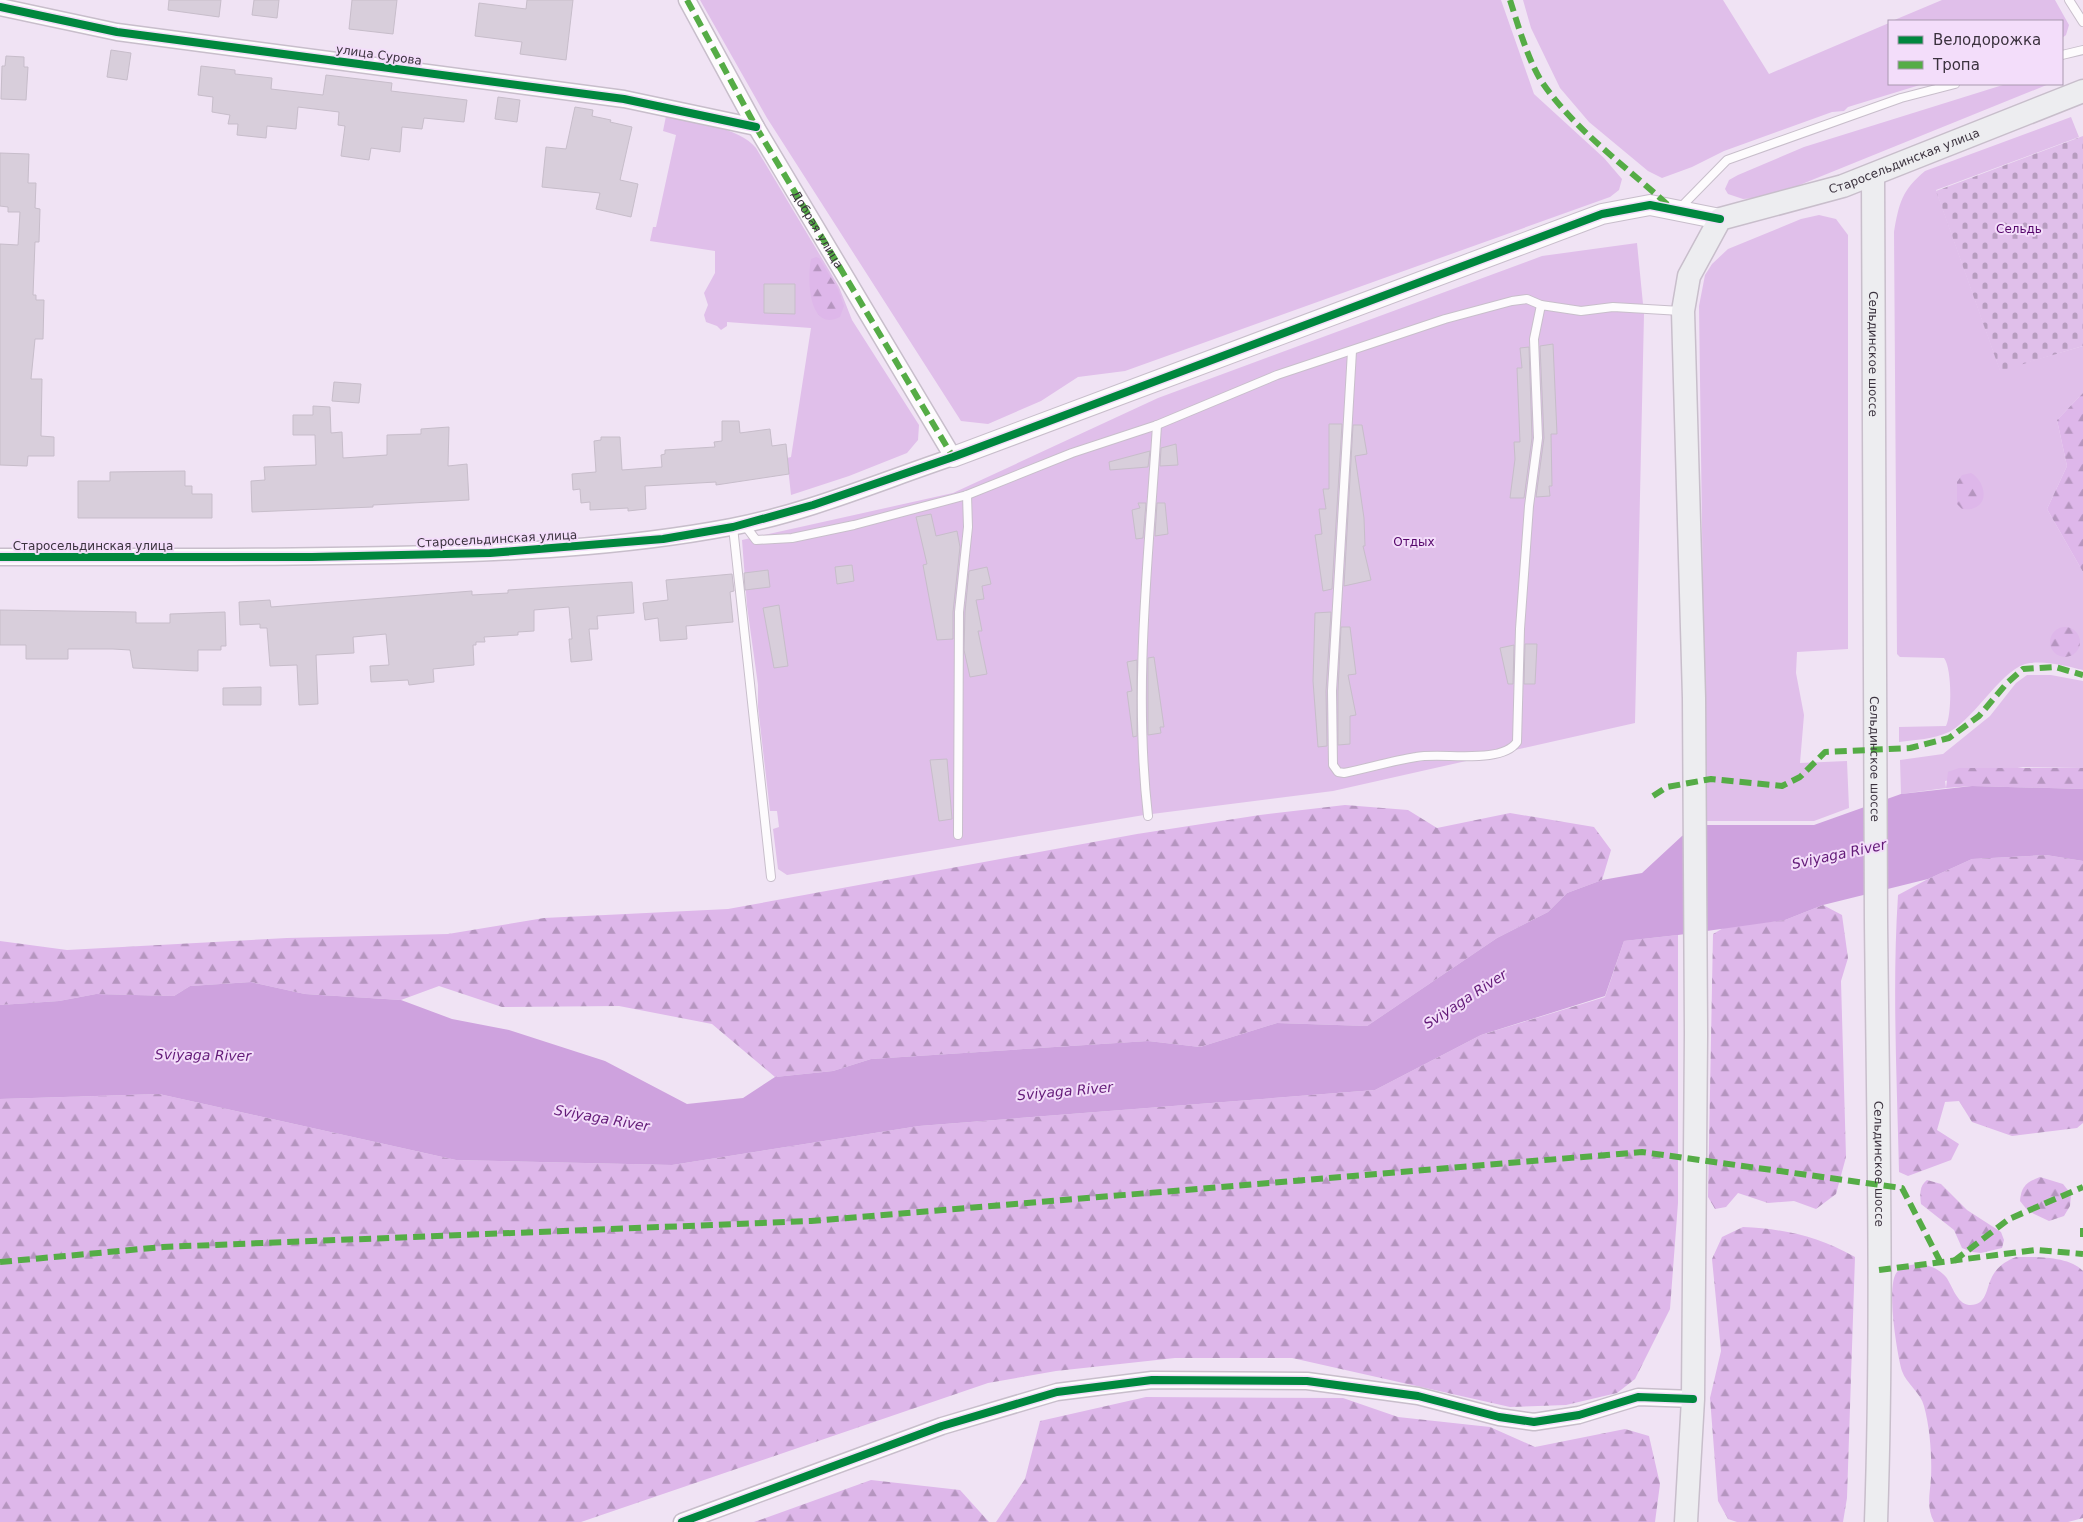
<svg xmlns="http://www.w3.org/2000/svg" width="2083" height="1522" font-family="'DejaVu Sans',sans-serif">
	<defs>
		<pattern id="forest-firs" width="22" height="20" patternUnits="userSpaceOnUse" patternTransform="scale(1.25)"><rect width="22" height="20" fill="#deb7ea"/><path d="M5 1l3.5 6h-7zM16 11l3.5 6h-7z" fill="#b595bf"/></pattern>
		<pattern id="cemetery-stones" width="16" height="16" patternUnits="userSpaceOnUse" patternTransform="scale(1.25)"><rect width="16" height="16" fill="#e0bfea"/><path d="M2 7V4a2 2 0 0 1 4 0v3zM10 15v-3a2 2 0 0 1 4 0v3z" fill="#b79cbf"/></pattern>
	</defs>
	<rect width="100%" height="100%" fill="#f0e3f4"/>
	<g fill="#e0bfea">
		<path d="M700 0H1501L1534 94 1604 158 1622 179 1619 190 1610 197 1125 371 1078 377 1041 401 988 424 961 421 767 118Z"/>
		<path d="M1523 0H1723L1769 74 1889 23V84H1923L1848 107 1844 111 1832 112 1724 151 1692 167 1662 178 1648 171 1589 122 1560 88 1531 28Z"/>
		<path d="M1942 0H2055L2069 25 2066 35 2062 38V21H1892Z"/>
		<path d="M2006 84H2049L1770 197 1743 199 1728 194 1725 189 1729 180 1738 175 1804 147Z"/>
		<path d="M666 116C693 122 739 127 756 148L839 287 852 320 919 425 918 440 907 453 849 476 791 495 787 458 791 457 811 328 727 322V326L721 330 717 326 706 322 704 315 708 305 704 293 715 273V251L650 241 653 227H656L676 135 663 131Z"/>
		<path d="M2071 117 2079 137 1936 190 2000 370 2083 346V393L2057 420 2067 466 2047 509 2083 572V670C2065 666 2048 661 2030 663 2004 665 1976 718 1949 732 1934 739 1915 740 1899 742V727L1946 726C1952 714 1952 668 1944 658L1900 657 1897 654 1894 232C1899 203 1902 190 1925 171Z"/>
		<path d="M1819 215 1836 219 1848 235V649L1797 652 1796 673 1804 715 1800 763 1847 761 1849 808 1814 821H1706L1699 306 1705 275 1712 264 1728 249 1801 219Z"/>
		<path d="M1637 243 1644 314 1635 723 1333 791 1144 815 787 875 778 869 773 829 779 827 777 811H770L758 707V685L747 606 742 540 953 493 1158 398 1542 256Z"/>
		<path d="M2027 675H2051L2083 681V768L2023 767 1945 781 1946 788 1901 794 1900 760 1943 754 1990 716 2016 683Z"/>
	</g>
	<g fill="url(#forest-firs)">
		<path d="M816 257 819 258 838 289 844 306 840 317C808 333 807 278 811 259Z"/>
		<path d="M2083 393V572L2047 509 2067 466 2057 420Z"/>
		<path d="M1971 473C1983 479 1991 502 1974 508 1971 510 1966 509 1962 509L1957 504V482L1962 475Z"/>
		<circle cx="2065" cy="642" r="15"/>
		<path d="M1959 768H2083V789L1972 786 1946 788 1948 772Z"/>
		<path d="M1345 805 1408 810 1437 828 1510 813 1594 827 1611 850 1602 880 1567 893 1548 912 1497 938 1367 1026 1277 1023 1200 1047 1148 1041 871 1059 833 1071 775 1077 712 1024 619 1006 502 1007 439 986 401 1000 305 994 251 982 190 986 174 996 96 994 59 1001 0 1005V941L67 950 287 938 448 934 544 918 728 909 1137 834 1260 815Z"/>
		<path d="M2046 855 2083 861V1123L2077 1128 2012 1136 1972 1122 1959 1101 1945 1102 1937 1130 1959 1144 1951 1160 1908 1176 1899 1172C1897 1080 1892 987 1898 895L1928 879 1972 859Z"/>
		<path d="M1823 905 1842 915 1848 958 1841 981 1846 1157 1836 1194 1816 1209 1794 1201 1768 1203 1738 1193 1726 1207 1715 1209 1708 1197 1713 934 1725 927 1785 920Z"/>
		<path d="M1678 935V1203L1670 1309 1635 1379 1617 1393 1566 1405 1510 1407 1292 1358H1175L1056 1371 988 1383 581 1522H0V1099L159 1094 456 1160 672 1165 919 1126 1375 1090 1481 1035 1605 997 1624 941Z"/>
		<path d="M2040 1177 2063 1184 2071 1194 2070 1206 2064 1216 2049 1221 2028 1211 2020 1201C2021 1186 2027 1182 2040 1177Z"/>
		<path d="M1927 1180 1941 1184 1967 1210 2001 1232 2004 1240 2002 1248 1981 1253 1972 1252 1962 1248 1954 1230 1921 1204C1920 1195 1919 1186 1927 1180Z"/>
		<path d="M1743 1227C1785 1229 1817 1236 1855 1257L1847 1498 1843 1522H1737L1728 1519 1718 1501 1710 1398 1721 1351 1712 1259 1722 1237Z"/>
		<path d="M2016 1257C2036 1257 2069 1256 2083 1271V1518L2068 1522H1934C1926 1507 1930 1494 1931 1478 1932 1455 1930 1428 1924 1406 1921 1393 1906 1383 1902 1371 1897 1354 1885 1281 1898 1271 1911 1260 1934 1263 1946 1277 1952 1285 1957 1304 1969 1305 1986 1306 1986 1290 1991 1279 1996 1267 2006 1261 2016 1257Z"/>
		<path d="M1146 1397 1343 1398 1398 1417 1490 1427 1535 1447 1625 1429 1649 1436 1660 1484 1655 1522H996L1025 1479 1040 1421Z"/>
		<path d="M871 1480 960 1490 989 1522H754Z"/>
	</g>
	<path fill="url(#cemetery-stones)" d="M2083 136V346L2000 371 1936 191Z"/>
	<path fill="#cea2de" d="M1972 786 2083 789V861L2046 855 1972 859 1928 879 1823 905 1785 920 1678 935 1624 941 1605 996 1481 1035 1375 1090 919 1126 672 1165 456 1160 159 1094 0 1099V1005L59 1001 96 994 174 996 190 986 251 982 305 994 401 1000 452 1019 509 1030 605 1061 687 1104 743 1098 775 1077 833 1071 871 1059 1148 1041 1200 1047 1277 1023 1367 1026 1497 938 1548 912 1567 893 1602 880 1642 873 1682 836 1694 829 1706 825H1814L1901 794Z"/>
	<g fill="#d8cedb" stroke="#c7bdca">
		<path d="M169 0H221L219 17 168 10Z"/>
		<path d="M254 0H279L277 18 252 15Z"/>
		<path d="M352 0H397L393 34 349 29Z"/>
		<path d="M527 0H573L566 60 520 54 522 42 475 36 479 3 526 9Z"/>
		<path d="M111 50 131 53 127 80 107 77Z"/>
		<path d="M6 56 24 57V67H28L26 100 1 99 2 66H5Z"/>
		<path d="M201 66 235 70V74L272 78 271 89 323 95 326 75 392 83 391 91 467 100 464 122 424 118 422 129 402 127 400 152 371 148 369 160 341 156 345 126 338 125 339 112 298 107 296 129 267 126 266 138 237 135 238 124H228L230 115 212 112 213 97 198 95Z"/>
		<path d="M498 97 520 100 517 122 495 119Z"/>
		<path d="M575 107 593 110 592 116 611 120 610 122 632 127 620 180 638 184 631 217 596 209 600 193 542 187 546 147 566 149Z"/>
		<path d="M0 153 29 154 28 183H36L35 208 40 209 39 242H35L33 295H36V300H44L43 339H35L31 379H42L41 436 54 437V456H28L27 466 0 465V244L18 245 20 212H8V207L0 206Z"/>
		<path d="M764 284H795V314L764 313Z"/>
		<path d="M1553 344 1557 434H1551L1552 486H1549L1550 496 1536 497 1544 438 1540 346Z"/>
		<path d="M1529 347 1532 438 1524 498H1510L1515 459 1514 442H1520L1517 368H1522L1520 348Z"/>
		<path d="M334 382 361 384 359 403 332 401Z"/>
		<path d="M313 406 330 407 331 433 342 432 343 458 387 455V435L421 434V429L449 427 448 466 467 464 469 500 373 505V507L252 512 251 481 265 480 264 467 316 465 315 435H293V415H313Z"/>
		<path d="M722 421H739L740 433 770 429 772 446 786 444 789 474 716 485V482L645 486 646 509 628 511V508L590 510V502L581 503 580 489 573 490 572 474 596 472 594 441 601 440V437H620L622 470 662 467 661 455 665 454V450L715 447 714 442 722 441Z"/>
		<path d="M1329 424H1342L1332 589 1323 591 1315 535 1322 534 1319 509H1326L1323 489H1329Z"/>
		<path d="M1353 425H1362L1367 454 1355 456 1364 518 1365 546H1363L1371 580 1344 586Z"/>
		<path d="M1176 444 1178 465 1160 466 1161 448Z"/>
		<path d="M1150 451 1148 467 1110 470 1109 462Z"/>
		<path d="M185 471V486H192V494H212V518H78V481H110V472Z"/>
		<path d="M1138 503H1146L1143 538 1136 539 1132 510 1140 508Z"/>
		<path d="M1157 503H1165L1168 534 1155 536Z"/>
		<path d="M931 514 936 536 957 531 960 547 953 612V639L937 640 923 565 927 564 916 517Z"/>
		<path d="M852 565 854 581 837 584 835 567Z"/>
		<path d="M987 567 991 584 982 586 984 599 976 600 982 631H978L987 674 970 677 964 650 965 612 969 571Z"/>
		<path d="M768 570 770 587 745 590 744 573Z"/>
		<path d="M732 574 734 591 730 592 733 622 686 626 687 639 660 641 658 618 645 620 643 603 668 600 666 580Z"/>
		<path d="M632 582 634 613 597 616 598 629H589L592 660 571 662 569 639H572L569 607 534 610V631L518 632V635L484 637 485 642H476V645H473L474 665 433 669 434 682 409 685 408 680 371 682 370 666 389 665 386 634 353 637 354 653 316 655 318 704 299 705 297 665 270 666 267 628H260V624L240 625 239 602 270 600 271 607 472 591V595L508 593V590Z"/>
		<path d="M779 605 788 666 774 668 763 608Z"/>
		<path d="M0 610 136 612V623H170V614L225 612 226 646H221V650H198V671L133 668 130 650 113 649H68V659H26V645H0Z"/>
		<path d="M1331 612 1326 691 1327 746 1318 747 1313 681 1315 613Z"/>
		<path d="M1341 627H1350L1356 674 1348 675 1356 715 1350 716V744L1338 745V691Z"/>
		<path d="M1525 644H1537L1535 684H1524Z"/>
		<path d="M1514 645 1513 684H1508L1500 648Z"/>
		<path d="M1154 657 1164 727H1160L1161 733 1148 735V658Z"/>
		<path d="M1137 660V736L1133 737 1127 692 1132 691 1127 662Z"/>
		<path d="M261 687V705H223V688Z"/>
		<path d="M947 759 952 819 939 821 930 760Z"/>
	</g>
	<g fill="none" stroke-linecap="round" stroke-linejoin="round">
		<defs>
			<g id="service">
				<path d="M2069 0 2083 22"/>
				<path d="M2062 55 2083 50"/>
				<path d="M1680 208 1727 160 1901 98 1955 84"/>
				<path d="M1352 351 1332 691 1333 765 1338 772 1344 773C1368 768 1392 761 1416 757 1442 752 1501 765 1517 742L1520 629 1529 506 1538 438 1534 339 1541 305 1581 311 1613 307 1681 311"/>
				<path d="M744 524 756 540 792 538 854 525 967 495 1072 453 1157 425 1277 375 1445 319 1512 301 1527 299 1541 305"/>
				<path d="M733 527 771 877"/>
				<path d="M1148 816C1133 687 1149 554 1157 425"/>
				<path d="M958 835 959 612 968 527 967 495"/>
			</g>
			<g id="minor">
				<path d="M0 7 117 32 624 99 756 127"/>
				<path d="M0 557C131 557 262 558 393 555 506 553 620 548 731 527 807 513 881 481 953 457L756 127 687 0"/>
				<path d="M682 1522 942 1426 1057 1392 1152 1380 1307 1381 1418 1396 1499 1417 1534 1422 1579 1415 1638 1397 1693 1399"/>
			</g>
			<path id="tertiary" d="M953 457 1602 214 1650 205 1720 219"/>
			<g id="secondary">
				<path id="s1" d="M1873 175C1873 423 1873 671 1876 920 1878 1120 1883 1321 1876 1522"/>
				<path id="s2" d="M1686 1522 1693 1399 1696 1034 1694 698 1683 311 1689 276 1720 219 1843 186 2083 91"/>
			</g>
		</defs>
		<use href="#service" stroke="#c8becb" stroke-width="10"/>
		<use href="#minor" stroke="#c8becb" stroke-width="19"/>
		<use href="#tertiary" stroke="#c8becb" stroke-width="22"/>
		<use href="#secondary" stroke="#c8becb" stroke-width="25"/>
		<use href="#service" stroke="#fdfbfd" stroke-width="8"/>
		<use href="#minor" stroke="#fdfbfd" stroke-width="16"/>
		<use href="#tertiary" stroke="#fdfbfd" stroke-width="20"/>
		<use href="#secondary" stroke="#ededf0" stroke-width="22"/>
		<g stroke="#55ac46" stroke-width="6" stroke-dasharray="12 6" stroke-linecap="butt">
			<path id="s3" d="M687 0 756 127 953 457 950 458"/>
			<path d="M1510 0C1518 25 1529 64 1544 85 1577 132 1628 168 1670 207"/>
			<path d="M1653 796 1667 787 1711 779 1782 786 1800 777 1825 752 1910 748 1949 738 1979 716 2007 683 2023 669 2055 667 2083 675"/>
			<path d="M2083 1228V1237"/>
			<path d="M1954 1261 2009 1219 2083 1187"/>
			<path d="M0 1262 163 1247 811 1221 1642 1152 1902 1188 1941 1263"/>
			<path d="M1879 1270 2036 1250 2083 1254"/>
		</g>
		<defs>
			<g id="cycleway">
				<path d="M0 7 117 32 624 99 756 127"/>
				<path d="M0 557H312L490 553 663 539 733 527 813 505 953 457 1602 214 1650 205 1720 219"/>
				<path d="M682 1522 942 1426 1057 1392 1152 1380 1307 1381 1418 1396 1499 1417 1534 1422 1579 1415 1638 1397 1693 1399"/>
			</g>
		</defs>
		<use href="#cycleway" stroke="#f3ddfa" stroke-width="11"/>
		<use href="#cycleway" stroke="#00873e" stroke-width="8"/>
	</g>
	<g text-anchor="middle" stroke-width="4" stroke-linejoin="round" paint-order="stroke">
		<g font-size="12" fill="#3b323e" stroke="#f3ddfa">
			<text transform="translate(379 55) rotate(8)" y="4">улица Сурова</text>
			<text dy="4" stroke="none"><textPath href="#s2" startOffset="1505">Старосельдинская улица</textPath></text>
			<text dy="4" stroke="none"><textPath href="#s3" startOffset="264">Добрая улица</textPath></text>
			<text dy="4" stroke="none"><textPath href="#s1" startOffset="179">Сельдинское шоссе</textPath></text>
			<text transform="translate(497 539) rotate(-3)" y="4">Старосельдинская улица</text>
			<text x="93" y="550">Старосельдинская улица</text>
			<text dy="4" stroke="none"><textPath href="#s1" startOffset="584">Сельдинское шоссе</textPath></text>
			<text dy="4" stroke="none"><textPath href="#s1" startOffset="989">Сельдинское шоссе</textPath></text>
		</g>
		<g font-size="12" fill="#56076b" stroke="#f3ddfa">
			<text x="2019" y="233">Сельдь</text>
			<text x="1414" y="546">Отдых</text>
		</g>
		<g font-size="14" font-style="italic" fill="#631a78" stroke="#f3ddfa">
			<text transform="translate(1839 854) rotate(-12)" y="5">Sviyaga River</text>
			<text transform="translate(1465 999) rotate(-33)" y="5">Sviyaga River</text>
			<text transform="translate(203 1055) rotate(1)" y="5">Sviyaga River</text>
			<text transform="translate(1065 1091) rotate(-5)" y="5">Sviyaga River</text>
			<text transform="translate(602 1118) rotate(10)" y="5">Sviyaga River</text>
		</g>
	</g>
	<rect x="1888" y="20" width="175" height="65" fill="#f3ddfa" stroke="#a999af"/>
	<rect x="1898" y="36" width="25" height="8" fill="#00873e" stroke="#a999af"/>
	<text x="1933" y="45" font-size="15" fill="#3b323e">Велодорожка</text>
	<rect x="1898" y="61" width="25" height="8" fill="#55ac46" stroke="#a999af"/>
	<text x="1933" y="70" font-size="15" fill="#3b323e">Тропа</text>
</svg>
